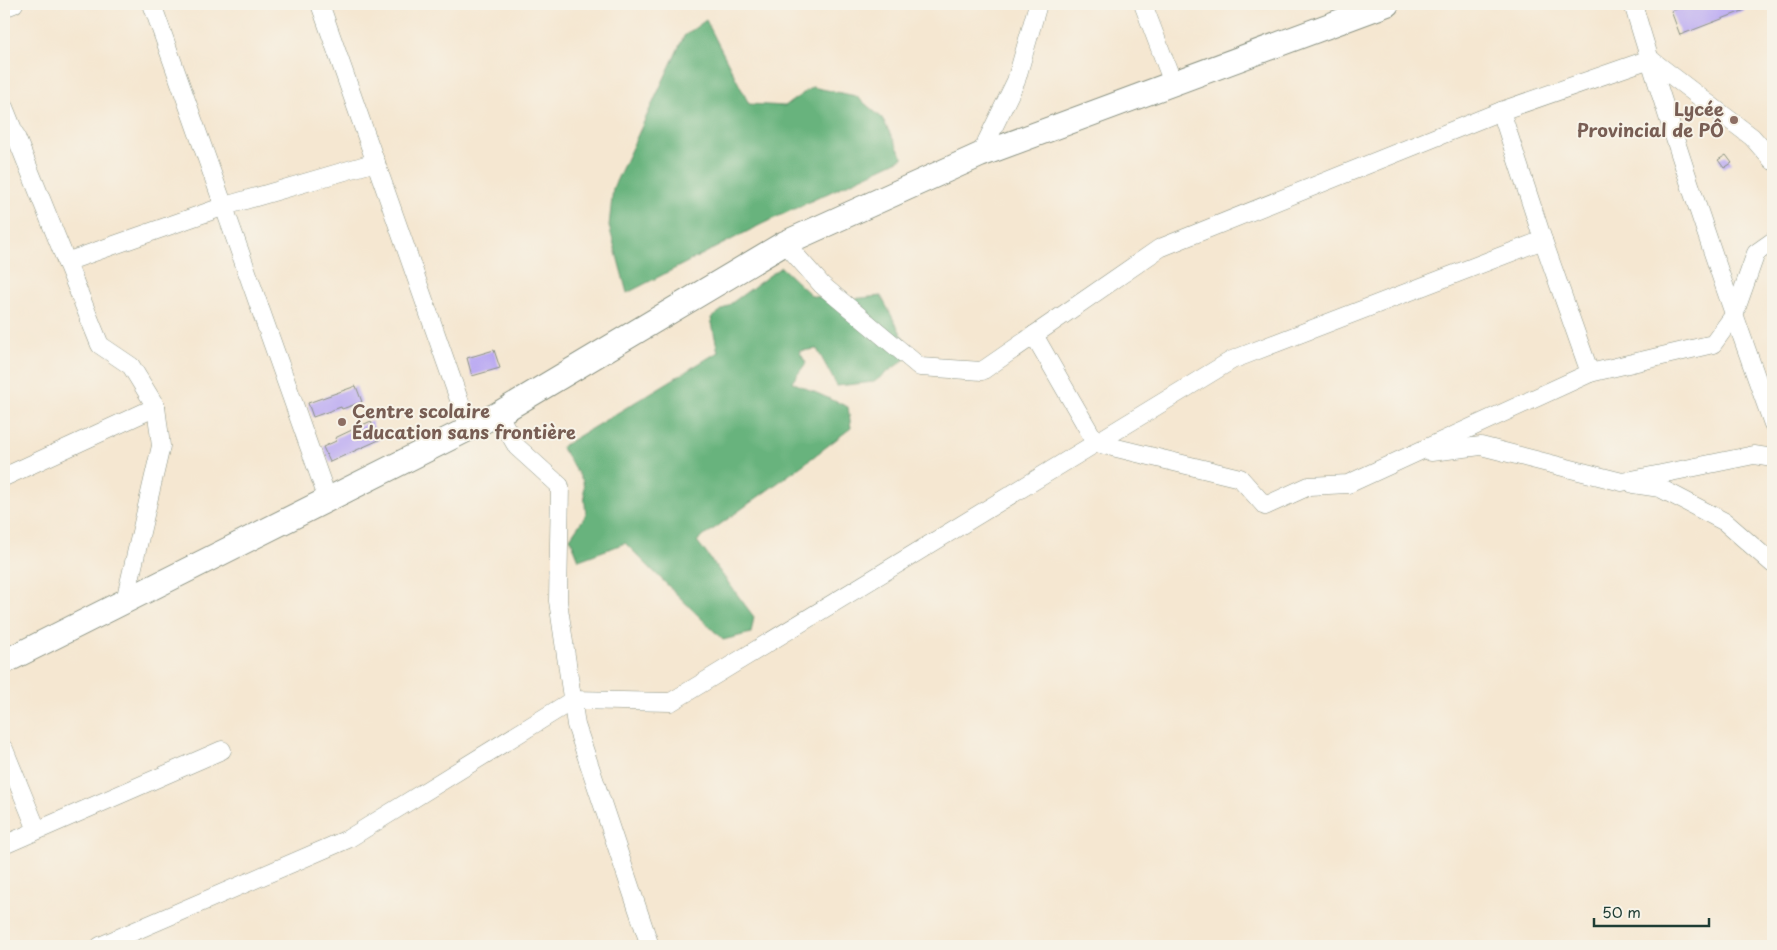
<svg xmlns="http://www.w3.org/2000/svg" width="1777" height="950" font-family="'Playpen Sans',sans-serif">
	<rect width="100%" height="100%" fill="#f7f3e8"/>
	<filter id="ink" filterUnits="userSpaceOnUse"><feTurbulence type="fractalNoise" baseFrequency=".02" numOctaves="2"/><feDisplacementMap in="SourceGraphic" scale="10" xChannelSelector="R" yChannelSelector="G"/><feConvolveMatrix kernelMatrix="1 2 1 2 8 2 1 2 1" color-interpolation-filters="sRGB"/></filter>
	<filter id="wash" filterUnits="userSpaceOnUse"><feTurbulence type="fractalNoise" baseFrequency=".0096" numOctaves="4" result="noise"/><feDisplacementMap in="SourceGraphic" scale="20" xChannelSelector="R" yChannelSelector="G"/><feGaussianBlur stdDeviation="1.12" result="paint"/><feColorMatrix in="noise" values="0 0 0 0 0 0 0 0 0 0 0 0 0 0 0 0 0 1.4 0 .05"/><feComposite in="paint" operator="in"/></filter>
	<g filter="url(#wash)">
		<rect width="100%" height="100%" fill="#f5e7d1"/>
		<g fill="#67b37d" stroke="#437858">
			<path d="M706 20 749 104 785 106 812 87 856 96 882 118 903 158 762 224 627 293 609 226 613 188 684 36Z"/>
			<path d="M781 267 812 296 842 300 881 296 912 354 874 382 837 386 817 349 799 351 806 363 792 382 848 407 851 428 804 464 697 541 754 617 751 633 723 640 625 543 579 560 570 538 586 515 583 481 561 447 718 352 711 318Z"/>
		</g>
		<g id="blocks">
			<g fill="#b7a6f3">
				<path d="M1690 4H1743L1745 10 1680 35 1671 11Z"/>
				<path d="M1726 155 1732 163 1724 168 1718 160Z"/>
				<path d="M494 350 500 368 472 376 467 358Z"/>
				<path d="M356 386 362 402 342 409 341 407 313 417 308 403Z"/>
				<path d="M371 421 379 440 330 462 323 447 336 441 335 438Z"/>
			</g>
		</g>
	</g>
	<g filter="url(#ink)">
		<use href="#blocks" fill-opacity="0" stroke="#8a9282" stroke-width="1"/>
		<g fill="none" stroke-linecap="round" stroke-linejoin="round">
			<defs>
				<g id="street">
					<path d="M152 4 328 500"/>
					<path d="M320 4 469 428"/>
					<path d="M1143 4 1173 83"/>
					<path d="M1633 4C1675 145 1723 285 1773 424"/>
					<path d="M4 8 14 4"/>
					<path d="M4 107 100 345 131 366 156 407 161 446 125 601"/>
					<path d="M1501 111 1543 240 1590 373"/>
					<path d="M980 155 1016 81 1038 4"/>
					<path d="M785 243 822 285 920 367 982 371 1160 248 1501 111 1650 59 1752 137 1773 161"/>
					<path d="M66 262 225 206 376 162"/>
					<path d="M1034 335 1096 443 1240 478 1265 506 1309 486 1348 484 1590 373 1713 344 1734 315 1756 253 1773 241"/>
					<path d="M498 414 517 447 560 486 558 601 576 725 650 946"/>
					<path d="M1431 452 1481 446 1622 482 1754 455 1773 458"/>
					<path d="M4 477 156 407"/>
					<path d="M1633 484 1660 488 1725 522 1773 564"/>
					<path d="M4 749 37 830"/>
					<path d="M4 845 222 750"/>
					<path d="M100 946 348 839 573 700 671 702 1232 360 1543 240"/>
				</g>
				<path id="secondary" d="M4 662 498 414 785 243 980 155 1387 4"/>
			</defs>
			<use href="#street" stroke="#8a9282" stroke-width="19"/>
			<use href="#secondary" stroke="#8a9282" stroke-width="26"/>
			<use href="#street" stroke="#fff" stroke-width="18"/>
			<use href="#secondary" stroke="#fff" stroke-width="24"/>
		</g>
	</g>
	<g fill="#8d6e63" stroke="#f7f3e8" stroke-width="2">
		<circle cx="1734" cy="120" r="5"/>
		<circle cx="342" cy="422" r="5"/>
	</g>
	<g text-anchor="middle" stroke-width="4" stroke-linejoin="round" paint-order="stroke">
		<g font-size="18" font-weight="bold" fill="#785e54" stroke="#f7f3e8" text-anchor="end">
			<text x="1724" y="116">Lycée<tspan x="1724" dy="21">Provincial de PÔ</tspan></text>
			<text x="352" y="418" text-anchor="start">Centre scolaire<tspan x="352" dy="21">Éducation sans frontière</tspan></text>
		</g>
	</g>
	<rect width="1777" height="950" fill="none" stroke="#f7f3e8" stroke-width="20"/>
	<path d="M1594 918v8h115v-8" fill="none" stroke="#1f3d34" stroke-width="2.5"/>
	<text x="1602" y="918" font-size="15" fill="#1f3d34" stroke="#f7f3e8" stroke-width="4" paint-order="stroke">50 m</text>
</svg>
